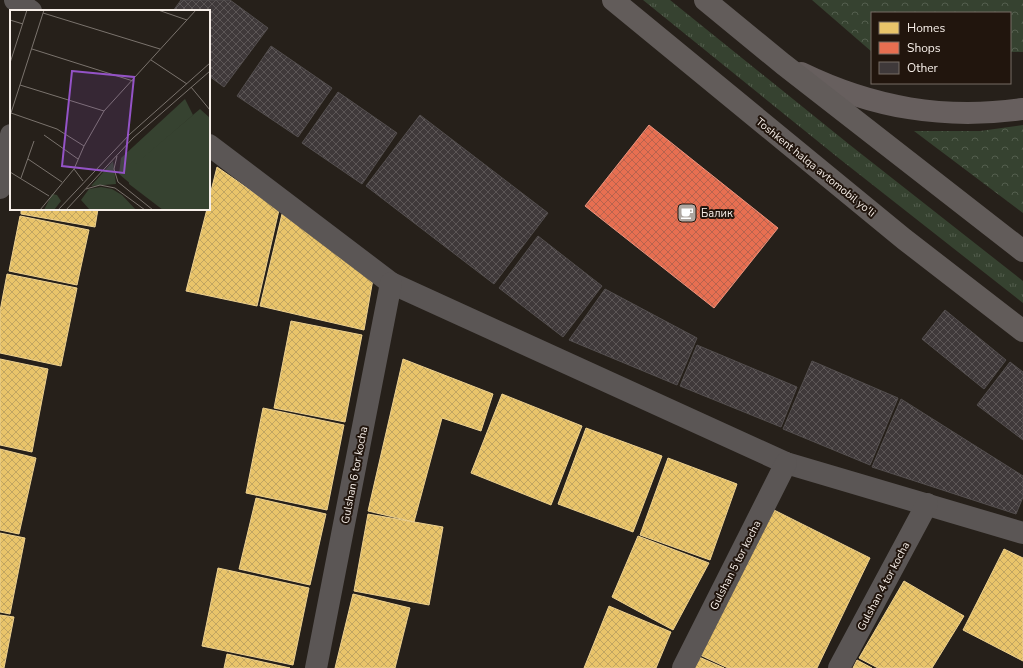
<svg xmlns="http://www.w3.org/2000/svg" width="1023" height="668" font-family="'Nunito Sans',sans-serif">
	<defs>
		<pattern id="grass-tufts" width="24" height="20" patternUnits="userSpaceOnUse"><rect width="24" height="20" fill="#364230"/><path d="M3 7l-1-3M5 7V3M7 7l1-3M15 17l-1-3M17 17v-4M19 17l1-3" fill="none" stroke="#545e4e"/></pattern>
		<pattern id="forest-crowns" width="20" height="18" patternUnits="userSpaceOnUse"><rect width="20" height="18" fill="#364230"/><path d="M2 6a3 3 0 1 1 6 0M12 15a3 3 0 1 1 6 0" fill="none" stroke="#545e4e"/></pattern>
		<pattern id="homes-cross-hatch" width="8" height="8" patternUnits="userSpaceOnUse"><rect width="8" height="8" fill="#e9c46a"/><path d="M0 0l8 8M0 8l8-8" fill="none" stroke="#c1a561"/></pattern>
		<pattern id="shops-cross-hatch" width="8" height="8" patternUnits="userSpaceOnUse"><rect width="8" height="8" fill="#e76f51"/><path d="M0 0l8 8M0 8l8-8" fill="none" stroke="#b8634e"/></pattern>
		<pattern id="building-cross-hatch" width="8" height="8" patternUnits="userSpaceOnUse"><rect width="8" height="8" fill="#3f393a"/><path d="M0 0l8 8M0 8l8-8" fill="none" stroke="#5c5656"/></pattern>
	</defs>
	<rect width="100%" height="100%" fill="#26201a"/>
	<path fill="url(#grass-tufts)" d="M643 0H670L850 145 1023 281V303L841 160Z"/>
	<g fill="url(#forest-crowns)">
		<path d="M812 0H1023V52H1010V13H872V52Z"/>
		<path d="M1023 125V213L914 131H980Z"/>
	</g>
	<g fill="url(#homes-cross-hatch)" stroke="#edd190">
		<path d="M217 167 279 210 257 306 186 291 207 209H209V199Z"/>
		<path d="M21 209H98L95 227 21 214Z"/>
		<path d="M282 214 373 279 364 330 260 306Z"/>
		<path d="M20 216 89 230 77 285 9 271Z"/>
		<path d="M7 274 77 288 61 366 0 353V311Z"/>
		<path d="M291 321 362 335 345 422 274 408Z"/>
		<path d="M0 359 48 369 32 452 0 445Z"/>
		<path d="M403 359 493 394 481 431 442 418 414 522 368 511Z"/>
		<path d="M502 394 582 426 551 505 471 473Z"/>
		<path d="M263 408 344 425 327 510 246 493Z"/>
		<path d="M586 428 662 456 633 532 558 504Z"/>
		<path d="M0 449 36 458 19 534 0 530Z"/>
		<path d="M668 458 737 484 710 560 640 535Z"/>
		<path d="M256 498 326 514 310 585 239 569Z"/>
		<path d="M772 509 870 558 817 668H728L700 655Z"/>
		<path d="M368 514 443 527 429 605 354 591Z"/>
		<path d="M0 533 25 538 10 614 0 612Z"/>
		<path d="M638 536 709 563 673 630 612 597Z"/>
		<path d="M1004 549 1023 558V661L963 630Z"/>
		<path d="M218 568 309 588 293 665 202 646Z"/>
		<path d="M904 581 964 616 932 668H878L859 658Z"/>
		<path d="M353 594 410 608 395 668H335Z"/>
		<path d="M609 606 671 632 656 668H584Z"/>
		<path d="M0 615 14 617 4 668H0Z"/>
		<path d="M227 654 290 668H224Z"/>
		<path d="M699 657 724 668H694Z"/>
		<path d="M857 660 872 668H853Z"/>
	</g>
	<path fill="url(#shops-cross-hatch)" stroke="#ec957f" d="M649 125 778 228 714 308 585 206Z"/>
	<g fill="url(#building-cross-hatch)" stroke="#534e4e">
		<path d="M181 0H230L268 28 224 87 209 76V11H173Z"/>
		<path d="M271 46 332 88 298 137 237 96Z"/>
		<path d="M338 92 397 133 362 184 302 143Z"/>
		<path d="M420 115 548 213 494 284 366 186Z"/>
		<path d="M538 236 602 286 563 337 499 288Z"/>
		<path d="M605 289 697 338 677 385 569 340Z"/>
		<path d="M945 310 1006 360 984 389 922 339Z"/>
		<path d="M697 345 797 387 781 427 680 386Z"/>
		<path d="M812 361 898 398 870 465 783 429Z"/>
		<path d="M1010 362 1023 372V440L977 405Z"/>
		<path d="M901 399 1023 476V497L1016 514 872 467Z"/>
	</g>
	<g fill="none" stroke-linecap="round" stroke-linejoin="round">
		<g stroke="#5b5655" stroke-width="22">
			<path d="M15 0 31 11"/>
			<path d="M209 145 391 283 786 463 1023 533"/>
			<path d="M0 188 11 135"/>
			<path d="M316 668 391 283"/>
			<path d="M683 668 786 463"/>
			<path d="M839 668 927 504"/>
		</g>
		<path stroke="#675f5e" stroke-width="22" d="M801 73C873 108 944 120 1023 109"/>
		<g stroke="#625c5a" stroke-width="22">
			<path d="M613 0 904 239 1023 331"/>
			<path d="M705 0 783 64 1023 251"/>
		</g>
	</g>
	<defs>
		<symbol id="cafe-square" viewBox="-11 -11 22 22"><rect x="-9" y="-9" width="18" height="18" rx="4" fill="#aea7a1" stroke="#21150d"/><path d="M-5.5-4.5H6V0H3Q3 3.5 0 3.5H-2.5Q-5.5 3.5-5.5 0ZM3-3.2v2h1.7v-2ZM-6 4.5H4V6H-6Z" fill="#fff"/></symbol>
	</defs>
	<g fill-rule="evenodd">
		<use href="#cafe-square" x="676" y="202" width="22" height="22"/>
	</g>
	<g text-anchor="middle" stroke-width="4" stroke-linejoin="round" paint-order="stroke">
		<g font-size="11" fill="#f7efe9" stroke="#21150d">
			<text transform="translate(816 167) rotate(39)" y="4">Toshkent halqa avtomobil yo'li</text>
			<text transform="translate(354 475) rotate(-79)" y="4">Gulshan 6 tor kocha</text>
			<text transform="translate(735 565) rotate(-63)" y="4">Gulshan 5 tor kocha</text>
			<text transform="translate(883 586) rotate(-62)" y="4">Gulshan 4 tor kocha</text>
		</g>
		<g font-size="11" fill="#f7efe9" stroke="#21150d" text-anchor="start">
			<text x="701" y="217">Балик</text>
		</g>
	</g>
	<g transform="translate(10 10)">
		<rect width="200" height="200" fill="#26201a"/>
		<path d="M91 177 102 179 112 185 126 200H80L71 190 79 179ZM42 184 47 185 51 191 44 200H34Z" fill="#364230"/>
		<path d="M175 89 183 105 130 151 129 181 109 164 111 148ZM103 151 106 174 81 176Z" fill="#364230"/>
		<path d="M190 99 200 108V200H153L119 174V159Z" fill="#364230"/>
		<path fill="none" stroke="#7a736d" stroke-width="1" d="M148 0 177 10M33 3 150 39M0 10 13 14M22 39 123 71M141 50 177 74M0 53 17 0M10 75 94 101M181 77 200 100M1 103 47 119 74 136M0 106 34 0M34 125 68 149M107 146 104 159 108 172 143 200M18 149 52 172M64 159 73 171M0 162 39 186M11 168 24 131M76 179 90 175 105 178 135 200M30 200 64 159 74 136 94 101 186 0M48 200 120 124 200 53M56 200 123 128 200 61"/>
		<path fill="#9453c7" fill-opacity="0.15" stroke="#9453c7" stroke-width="2" d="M62 61 124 67 114 163 52 156Z"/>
		<rect width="200" height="200" fill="none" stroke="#f7efe9" stroke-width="2"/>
	</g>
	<rect x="871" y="12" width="140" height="72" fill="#21150d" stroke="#776c65"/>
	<rect x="879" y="22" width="20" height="12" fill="#e9c46a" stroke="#776c65"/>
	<text x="907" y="32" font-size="12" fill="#f7efe9">Homes</text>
	<rect x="879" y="42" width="20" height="12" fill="#e76f51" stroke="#776c65"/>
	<text x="907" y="52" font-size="12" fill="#f7efe9">Shops</text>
	<rect x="879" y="62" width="20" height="12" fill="#3f393a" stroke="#776c65"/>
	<text x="907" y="72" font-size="12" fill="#f7efe9">Other</text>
</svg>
